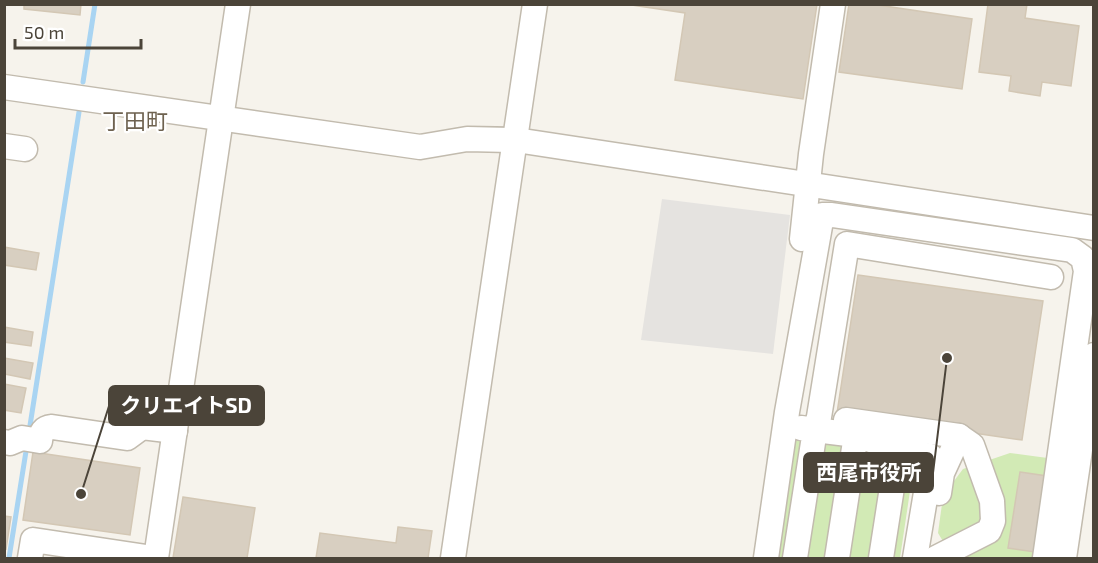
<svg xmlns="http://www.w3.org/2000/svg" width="1098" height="563" font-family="'Exo 2','Noto Sans JP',sans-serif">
	<rect width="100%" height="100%" fill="#f6f3ec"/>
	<g fill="#d2eab5">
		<path d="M788 438 874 450 871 476 883 478 882 487 910 491 900 558H770Z"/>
		<path d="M1010 453 1055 459 1041 558H953L938 533 942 504 951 485 963 469Z"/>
	</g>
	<path fill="#e5e3e0" d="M662 199 790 215 773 354 641 340Z"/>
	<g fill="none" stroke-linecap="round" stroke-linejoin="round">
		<g stroke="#a9d4f2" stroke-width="5">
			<path d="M83 82 95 4"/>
			<path d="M29 432 79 112"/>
			<path d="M9 558 27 445"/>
		</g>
	</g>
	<g fill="#d8cfc1" stroke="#d3c7b4" stroke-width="1.5">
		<path d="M24 4H81L80 15 24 9Z"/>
		<path d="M625 4H817L803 99 675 80 685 13Z"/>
		<path d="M849 4H871L972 19 962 89 839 72Z"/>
		<path d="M988 4H1027L1025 18 1079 26 1071 86 1042 82 1040 96 1009 91 1011 76 979 72Z"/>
		<path d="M4 247 39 253 36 270 4 265Z"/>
		<path d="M858 275 1043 301 1022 440 837 413Z"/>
		<path d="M4 327 33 332 31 346 4 342Z"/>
		<path d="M4 358 33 363 30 379 4 374Z"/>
		<path d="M4 384 26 388 21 413 4 410Z"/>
		<path d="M33 452 140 468 130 535 23 520Z"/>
		<path d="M1020 472 1047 476 1035 552 1008 548Z"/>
		<path d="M183 497 255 508 247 558H173Z"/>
		<path d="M4 516 11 517 6 549 4 548Z"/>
		<path d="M398 527 432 531 428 558H316L320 533 396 543Z"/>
	</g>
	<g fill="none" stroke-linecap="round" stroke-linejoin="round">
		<defs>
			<g id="minor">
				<path d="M4 87 420 147 467 139 516 140 1094 228"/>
				<path d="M4 146 25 149"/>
				<path d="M802 239 811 154 833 4"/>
				<path d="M846 420 959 436 972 445 992 501 993 521 989 531 936 558"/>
				<path d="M4 442 10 443 22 438 40 441C41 432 43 428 52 427L127 438 142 427 175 431"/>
				<path d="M939 493 942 473 959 436"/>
				<path d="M30 558 33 540 153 558"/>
				<path d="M156 558 238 4"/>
				<path d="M453 558 535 4"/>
				<path d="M766 558 787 412 822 215H832L1072 250 1083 258 1086 271 1045 558"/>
				<path d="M795 558 815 430 801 428"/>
				<path d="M837 558 856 435"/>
				<path d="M881 558 898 449"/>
				<path d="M915 558 931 463 930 456 898 449 856 435 815 430 819 417 847 244 1051 277"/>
				<path d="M1064 558 1094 355"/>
			</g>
		</defs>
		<use href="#minor" stroke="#c2bbae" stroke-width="27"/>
		<use href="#minor" stroke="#fff" stroke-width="24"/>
	</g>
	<g text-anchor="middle" stroke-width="4.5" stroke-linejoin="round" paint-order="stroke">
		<g font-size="22" fill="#6e6250" stroke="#fff">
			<text x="135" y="129">丁田町</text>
		</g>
	</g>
	<path fill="none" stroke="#4b4439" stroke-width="2" d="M81 494L109 406M947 358L933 473"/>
	<g fill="#4b4439" stroke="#fff" stroke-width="2">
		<circle cx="81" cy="494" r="6"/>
		<circle cx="947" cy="358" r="6"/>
	</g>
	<g fill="#4b4439" stroke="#4b4439" stroke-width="2">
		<rect x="109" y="386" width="155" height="39" rx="6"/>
		<rect x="804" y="453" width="129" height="39" rx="6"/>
	</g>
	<g font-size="21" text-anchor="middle" font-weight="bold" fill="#fff">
		<text x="186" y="413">クリエイトSD</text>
		<text x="869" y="480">西尾市役所</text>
	</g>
	<rect width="1098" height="563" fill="none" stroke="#4b4439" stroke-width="12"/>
	<path d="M15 39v9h126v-9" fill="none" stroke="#4b4439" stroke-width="3"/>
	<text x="24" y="39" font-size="18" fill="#4b4439" stroke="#ffffff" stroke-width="4.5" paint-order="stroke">50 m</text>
</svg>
